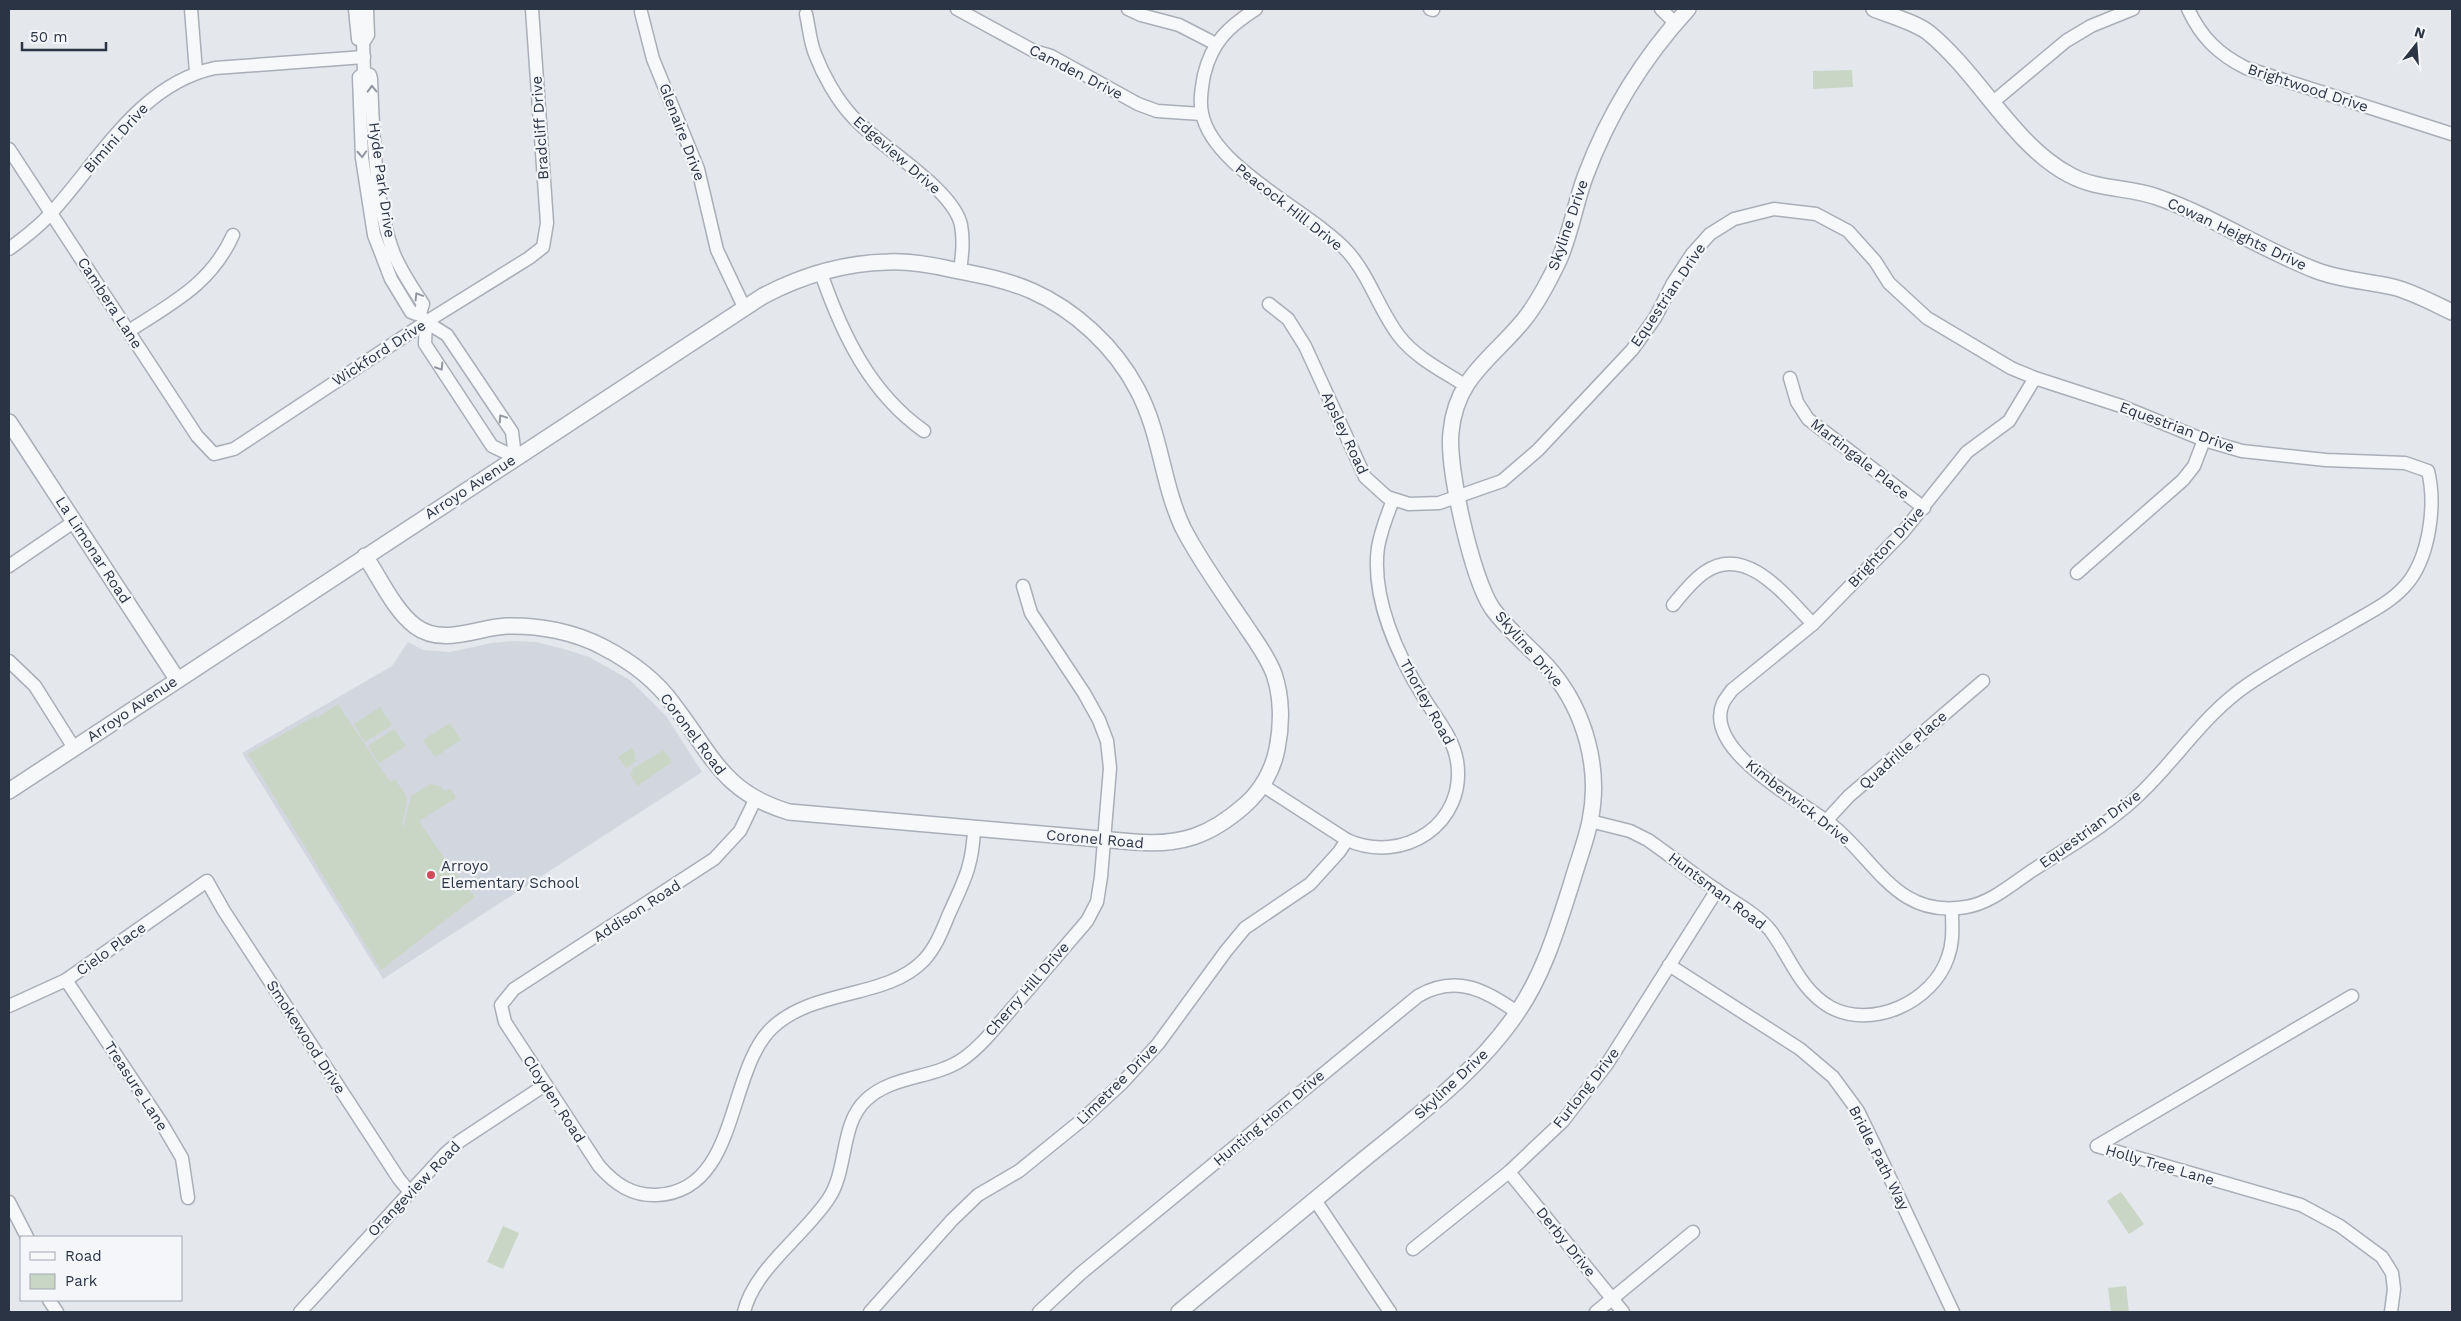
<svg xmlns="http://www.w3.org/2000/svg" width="2461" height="1321" font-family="'Work Sans',sans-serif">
	<rect width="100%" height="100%" fill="#e4e7ec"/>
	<path fill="#d2d6de" d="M514 641 536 642 564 649 589 657 630 680 666 716 702 772 383 979 242 753 392 666 408 642 423 650 450 652 492 643Z"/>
	<g fill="#c9d6c5">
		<path d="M1852 70 1853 87 1813 89V71Z"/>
		<path d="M338 704 390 782 395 779 407 797 402 827 404 825 411 796 430 784 440 786 444 791 451 789 456 798 419 821 437 848 475 897 381 970 248 754 315 716 317 718Z"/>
		<path d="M380 707 392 725 365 742 354 724Z"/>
		<path d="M450 723 461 740 435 757 423 740Z"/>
		<path d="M394 729 406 746 379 763 368 746Z"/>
		<path d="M632 748 636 755 634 757 636 761 626 768 618 757Z"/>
		<path d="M664 750 672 762 637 786 630 774 633 772 632 769Z"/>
		<path d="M2121 1192 2144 1224 2129 1234 2107 1201Z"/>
		<path d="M503 1226 519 1233 503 1269 487 1262Z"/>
		<path d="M2126 1286 2129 1312H2111L2108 1288Z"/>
	</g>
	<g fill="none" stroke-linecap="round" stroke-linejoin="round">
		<defs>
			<g id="minor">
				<path d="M191 9 196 72"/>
				<path d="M355 9 358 39 365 40 368 35 367 9"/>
				<path d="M957 9 1034 51 1051 56 1138 104 1157 111 1202 114"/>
				<path d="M1128 9 1141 15 1179 25 1216 44"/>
				<path d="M1256 9C1228 27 1212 42 1204 75 1202 87 1199 101 1202 113 1212 168 1311 211 1348 252 1370 277 1379 310 1399 336 1416 358 1443 371 1466 386"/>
				<path d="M1430 9 1433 10"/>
				<path d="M1661 9 1675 23"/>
				<path d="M2188 9C2201 37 2218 54 2246 68L2452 134"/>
				<path d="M641 12 653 59 698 169 717 250 744 307"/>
				<path d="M806 14C809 27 810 42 815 54 823 75 837 100 852 116 879 147 953 188 961 225 964 241 962 256 960 271"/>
				<path d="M363 40 364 73 359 77 362 158 374 235 391 279 411 312 416 314 420 313 423 304C413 289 401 271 394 254 375 205 373 132 371 79L370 75 364 73"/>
				<path d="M1993 102 2066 41 2091 26 2133 9"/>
				<path d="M9 149 197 436 214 454 234 449 426 322 529 258 543 247 547 223 532 9"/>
				<path d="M9 249C24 238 40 226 52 212 101 158 140 84 215 68L364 57"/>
				<path d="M821 273C842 334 870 393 924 431"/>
				<path d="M1269 304 1288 319 1305 346 1365 477 1387 497 1409 504 1439 503 1502 481 1538 450 1632 350 1655 318 1673 283 1692 254 1710 234 1734 219 1774 209 1816 214 1848 231 1875 261 1889 283 1927 318 2011 368 2035 378 2121 406 2204 440 2242 451 2326 460 2405 463 2428 471C2436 503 2430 552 2410 580 2395 600 2374 610 2353 622 2319 642 2283 661 2250 683 2205 713 2180 755 2142 792 2111 823 2070 846 2033 870 2012 884 1991 903 1966 907 1898 919 1877 862 1833 826 1803 802 1702 751 1723 703 1725 699 1729 694 1732 690L1813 624 1903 532 1967 452 2009 421 2035 378"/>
				<path d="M422 317 426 322 447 335 512 432 515 457 492 446 425 344 426 322"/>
				<path d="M129 331C172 303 211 284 233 235"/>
				<path d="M1790 378 1797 402 1808 419 1924 508"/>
				<path d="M9 566 75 521"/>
				<path d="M2077 573 2183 480 2194 466 2204 440"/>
				<path d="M1673 605C1682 594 1693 580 1705 572 1747 543 1787 598 1813 624"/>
				<path d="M9 661 35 686 74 748"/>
				<path d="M1262 785 1347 840C1403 865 1467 824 1457 761 1453 737 1436 718 1424 698 1398 656 1371 598 1378 547 1381 531 1387 515 1393 500"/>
				<path d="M755 800 740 831 714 859 514 989 501 1005 505 1022 599 1166C615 1184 632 1196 657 1195 740 1191 726 1070 773 1027 815 988 887 999 924 960 936 947 942 931 949 914 964 881 973 865 974 828"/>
				<path d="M1590 821 1630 831 1648 840C1671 856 1692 873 1715 889 1733 902 1756 913 1770 930 1790 956 1799 989 1830 1007 1872 1030 1933 1002 1948 957 1954 941 1952 925 1952 909"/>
				<path d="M1826 821 1849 796 1983 681"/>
				<path d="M1669 965 1800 1049 1833 1077 1858 1111 1874 1144 1953 1312"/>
				<path d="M66 980 162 1124 182 1158 188 1198"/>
				<path d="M9 1006 66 980 207 881 224 911 399 1179 409 1191"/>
				<path d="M2097 1146 2301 1205 2340 1226 2382 1257 2392 1273 2394 1289 2391 1312"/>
				<path d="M2097 1146 2352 996"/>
				<path d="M1509 1172 1623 1312"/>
				<path d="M1315 1200 1390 1312"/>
				<path d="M9 1202 27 1237"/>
				<path d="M1413 1249 1509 1172 1563 1121 1607 1064 1717 890"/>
				<path d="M49 1300 57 1312"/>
				<path d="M300 1312 445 1154 460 1141 545 1085"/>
				<path d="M744 1312C754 1269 805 1235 829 1198 848 1169 840 1124 866 1100 892 1075 934 1079 963 1059 983 1045 999 1023 1015 1005 1039 977 1063 949 1087 921L1097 902 1101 877 1110 768 1107 741 1099 720 1084 693 1031 613 1023 586"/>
				<path d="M870 1312 952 1220 978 1195 1019 1171 1083 1119 1122 1083 1158 1044 1226 951 1245 928 1310 884 1339 852 1347 840"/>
				<path d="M1039 1312 1080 1274 1418 996C1456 974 1486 990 1518 1013"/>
				<path d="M1596 1312 1693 1232"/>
			</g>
			<g id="tertiary">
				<path d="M1874 9C1889 15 1917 23 1929 33 1979 74 2014 146 2070 175 2097 190 2129 187 2157 197 2212 216 2261 249 2315 270 2340 280 2367 281 2393 287 2413 292 2433 303 2452 312"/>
				<path d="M9 422 177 679"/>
				<path d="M9 791 763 296C801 276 844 263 888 262 910 261 932 265 954 270 980 275 1007 280 1032 291 1075 310 1115 347 1137 389 1161 433 1162 484 1183 528 1200 561 1222 591 1243 622 1254 639 1267 655 1274 674 1282 697 1282 725 1277 749 1273 770 1261 791 1245 805 1210 836 1180 846 1134 842L789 812C722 792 712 754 673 704 655 679 630 661 603 647 575 632 539 625 507 626 478 627 443 647 415 626 394 610 380 578 365 556"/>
				<path d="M1179 1312C1240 1262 1301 1211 1363 1160 1417 1116 1477 1072 1517 1013 1544 974 1558 926 1572 882 1578 861 1586 841 1590 821 1601 769 1585 712 1552 672 1533 649 1509 632 1492 608 1472 578 1447 468 1451 432 1456 377 1492 359 1523 321 1538 303 1549 281 1559 260 1571 233 1575 204 1585 177 1608 115 1644 57 1688 9"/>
			</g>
		</defs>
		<use href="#minor" stroke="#a9aeb7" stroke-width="15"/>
		<use href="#tertiary" stroke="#a9aeb7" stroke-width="18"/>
		<use href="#minor" stroke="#f7f8fa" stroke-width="12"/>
		<use href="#tertiary" stroke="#f7f8fa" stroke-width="15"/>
	</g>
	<defs><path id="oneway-chevron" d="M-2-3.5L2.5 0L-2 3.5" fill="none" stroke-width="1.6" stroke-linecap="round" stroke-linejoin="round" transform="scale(1.25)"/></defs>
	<g stroke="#9196a0">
		<use href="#oneway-chevron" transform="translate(372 89) rotate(-92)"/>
		<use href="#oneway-chevron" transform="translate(362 154) rotate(87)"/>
		<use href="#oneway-chevron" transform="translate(418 296) rotate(-121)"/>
		<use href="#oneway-chevron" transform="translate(440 367) rotate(57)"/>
		<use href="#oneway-chevron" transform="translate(502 418) rotate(-124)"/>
	</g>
	<circle fill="#d1495b" stroke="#f4f6f9" stroke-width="2" cx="431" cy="875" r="5"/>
	<g text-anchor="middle" stroke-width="4.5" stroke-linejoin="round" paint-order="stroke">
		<g font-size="15" fill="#2b3445" stroke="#f4f6f9">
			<text transform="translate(1076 72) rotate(27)" y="5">Camden Drive</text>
			<text transform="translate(2308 88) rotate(18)" y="5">Brightwood Drive</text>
			<text transform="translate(540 128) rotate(-94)" y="5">Bradcliff Drive</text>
			<text transform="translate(682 132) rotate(69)" y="5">Glenaire Drive</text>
			<text transform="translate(116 138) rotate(-48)" y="5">Bimini Drive</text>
			<text transform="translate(897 155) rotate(41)" y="5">Edgeview Drive</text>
			<text transform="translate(382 180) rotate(82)" y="5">Hyde Park Drive</text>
			<text transform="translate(1289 207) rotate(38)" y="5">Peacock Hill Drive</text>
			<text transform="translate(1568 225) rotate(-71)" y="5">Skyline Drive</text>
			<text transform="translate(2237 234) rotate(25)" y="5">Cowan Heights Drive</text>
			<text transform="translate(1668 295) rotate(-56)" y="5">Equestrian Drive</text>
			<text transform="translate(110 303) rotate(57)" y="5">Cambera Lane</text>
			<text transform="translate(379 353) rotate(-33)" y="5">Wickford Drive</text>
			<text transform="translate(2177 427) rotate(20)" y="5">Equestrian Drive</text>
			<text transform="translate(1345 433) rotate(65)" y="5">Apsley Road</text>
			<text transform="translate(1860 459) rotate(38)" y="5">Martingale Place</text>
			<text transform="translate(470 487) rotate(-33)" y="5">Arroyo Avenue</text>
			<text transform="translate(1886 547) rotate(-47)" y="5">Brighton Drive</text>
			<text transform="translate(93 550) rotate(57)" y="5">La Limonar Road</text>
			<text transform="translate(1529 649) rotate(49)" y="5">Skyline Drive</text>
			<text transform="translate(1427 702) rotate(61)" y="5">Thorley Road</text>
			<text transform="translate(132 709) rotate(-34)" y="5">Arroyo Avenue</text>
			<text transform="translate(693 734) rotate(53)" y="5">Coronel Road</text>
			<text transform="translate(1903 750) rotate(-41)" y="5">Quadrille Place</text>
			<text transform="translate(1798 802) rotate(38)" y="5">Kimberwick Drive</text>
			<text transform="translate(2090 829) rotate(-36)" y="5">Equestrian Drive</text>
			<text transform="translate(1095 839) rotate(5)" y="5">Coronel Road</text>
			<text transform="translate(1717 891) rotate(37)" y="5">Huntsman Road</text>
			<text transform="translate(637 911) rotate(-33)" y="5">Addison Road</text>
			<text transform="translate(111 949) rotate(-35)" y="5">Cielo Place</text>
			<text transform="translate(1027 989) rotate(-49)" y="5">Cherry Hill Drive</text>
			<text transform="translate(306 1037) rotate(57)" y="5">Smokewood Drive</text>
			<text transform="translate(1117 1084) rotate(-45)" y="5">Limetree Drive</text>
			<text transform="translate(1451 1084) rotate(-43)" y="5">Skyline Drive</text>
			<text transform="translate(136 1086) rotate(57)" y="5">Treasure Lane</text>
			<text transform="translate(1586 1088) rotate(-52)" y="5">Furlong Drive</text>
			<text transform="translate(554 1099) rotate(57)" y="5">Cloyden Road</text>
			<text transform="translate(1269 1118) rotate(-40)" y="5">Hunting Horn Drive</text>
			<text transform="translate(1879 1158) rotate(63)" y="5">Bridle Path Way</text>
			<text transform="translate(2160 1165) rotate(16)" y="5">Holly Tree Lane</text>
			<text transform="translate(414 1189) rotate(-46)" y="5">Orangeview Road</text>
			<text transform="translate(1566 1242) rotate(51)" y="5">Derby Drive</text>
		</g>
		<g font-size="15" fill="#2b3445" stroke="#f4f6f9" text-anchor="start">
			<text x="441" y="871">Arroyo<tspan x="441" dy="17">Elementary School</tspan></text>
		</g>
	</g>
	<rect width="2461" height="1321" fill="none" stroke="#2b3445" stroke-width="20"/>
	<rect x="20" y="1236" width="162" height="65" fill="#f4f6f9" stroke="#a4a8b1"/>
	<rect x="30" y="1252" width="25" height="8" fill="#f7f8fa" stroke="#a4a8b1"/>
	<text x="65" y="1261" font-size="15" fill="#2b3445">Road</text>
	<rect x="30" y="1274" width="25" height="15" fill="#c9d6c5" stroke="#a4a8b1"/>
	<text x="65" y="1286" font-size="15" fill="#2b3445">Park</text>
	<g transform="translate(2416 45) rotate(17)" stroke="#f4f6f9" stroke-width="4" paint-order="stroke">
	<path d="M0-4L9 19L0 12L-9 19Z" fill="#2b3445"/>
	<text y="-8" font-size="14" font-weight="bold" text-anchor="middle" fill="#2b3445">N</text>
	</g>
	<path d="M22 42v8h84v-8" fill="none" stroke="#2b3445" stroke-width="2.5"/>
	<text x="30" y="42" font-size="15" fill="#2b3445" stroke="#f4f6f9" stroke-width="4" paint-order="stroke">50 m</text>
</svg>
